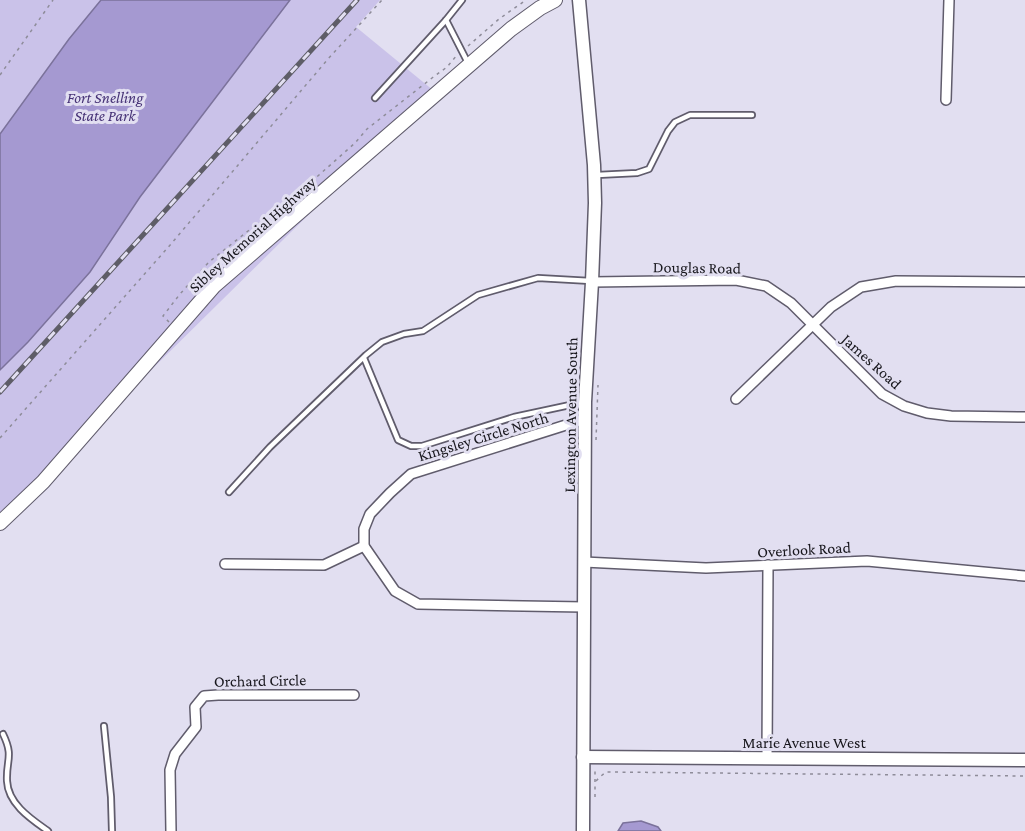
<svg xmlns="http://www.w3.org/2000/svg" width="1025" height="831" font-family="'Crimson Pro',serif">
	<rect width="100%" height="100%" fill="#e2dff1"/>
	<path fill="#cac2e9" d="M0 0H380L356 27 434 91 0 519Z"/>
	<g fill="#a599d1" stroke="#7b729b" stroke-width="1.5">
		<path d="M101 0H290L140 197 90 272 28 342 0 370V134L69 39Z"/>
		<path d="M641 821 658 827 661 831H618L623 823Z"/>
	</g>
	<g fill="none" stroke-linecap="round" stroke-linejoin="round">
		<defs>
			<g id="service">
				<path d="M446 20 468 63"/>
				<path d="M375 98 446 20 462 0"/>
				<path d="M597 175 637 173 649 169 668 131 675 122 690 115H752"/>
				<path d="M364 358 398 440 411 446H422L514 417 584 402"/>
				<path d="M229 492 270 447 366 355 382 342 404 334 423 331 478 295 538 278 591 281"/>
				<path d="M104 726 111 797 112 831"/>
				<path d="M3 734C14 757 6 759 7 781 8 804 31 819 48 831"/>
			</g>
			<g id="minor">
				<path d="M946 100 949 0"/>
				<path d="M592 282 736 280 766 286 791 303 882 394 904 406 927 413 951 416 1025 417"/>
				<path d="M736 399 831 307 861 287 896 281 1025 282"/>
				<path d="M584 562 706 568 867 561 1025 576"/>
				<path d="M225 564 324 565 364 546"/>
				<path d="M584 607 418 604 395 591 364 546V529L370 514 390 493 411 474 585 419"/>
				<path d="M767 759 768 565"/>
				<path d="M171 831 170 770 175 754 196 727 195 707 204 696 218 695H354"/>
			</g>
			<g id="tertiary">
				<path d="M579 0 594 165 595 203 592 282 585 402 583 831"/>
				<path d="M583 757 1025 760"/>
			</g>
			<path id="secondary" d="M0 523 43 482 214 286 511 29 540 8 555 0"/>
		</defs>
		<use href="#service" stroke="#605c6c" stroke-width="8"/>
		<use href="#minor" stroke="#605c6c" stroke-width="12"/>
		<use href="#tertiary" stroke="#605c6c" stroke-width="15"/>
		<use href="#secondary" stroke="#605c6c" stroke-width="16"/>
		<g stroke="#8e8c99" stroke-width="1.5" stroke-dasharray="3 4.5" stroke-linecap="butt">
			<path d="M468 46 499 19 526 0"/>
			<path d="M0 75 53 0"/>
			<path d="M169 322 163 316 180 294 209 262 248 231 263 221 310 183 355 143 367 129 432 78 447 67 457 55"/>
			<path d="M0 438 171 244 328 59 382 0"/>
			<path d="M596 440 598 385"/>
			<path d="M596 781 601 776 606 772 1025 776"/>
			<path d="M595 797V769"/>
		</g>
		<use href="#service" stroke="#fff" stroke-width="4.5"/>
		<use href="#minor" stroke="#fff" stroke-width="9"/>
		<use href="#tertiary" stroke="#fff" stroke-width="12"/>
		<use href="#secondary" stroke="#fff" stroke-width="14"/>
		<defs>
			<path id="rail" d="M0 392 357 0"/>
		</defs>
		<use href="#rail" stroke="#5e5d67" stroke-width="5"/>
		<use href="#rail" stroke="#e2dff1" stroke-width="3" stroke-dasharray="9" stroke-linecap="butt"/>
	</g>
	<g text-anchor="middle" stroke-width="6" stroke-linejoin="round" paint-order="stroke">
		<g font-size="16" font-style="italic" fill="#463276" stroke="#e2dff1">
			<text x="105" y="103">Fort Snelling<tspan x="105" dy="18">State Park</tspan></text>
		</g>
		<g font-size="16" fill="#18171d" stroke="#e2dff1">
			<text transform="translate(252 234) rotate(-42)" y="6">Sibley Memorial Highway</text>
			<text transform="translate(697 267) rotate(1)" y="6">Douglas Road</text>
			<text transform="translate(872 361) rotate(42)" y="6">James Road</text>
			<text transform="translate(570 415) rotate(-89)" y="6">Lexington Avenue South</text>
			<text transform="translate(483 436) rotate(-17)" y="6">Kingsley Circle North</text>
			<text transform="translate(804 549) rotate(-3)" y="6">Overlook Road</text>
			<text transform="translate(260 680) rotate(-1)" y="6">Orchard Circle</text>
			<text x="804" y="748">Marie Avenue West</text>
		</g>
	</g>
</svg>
